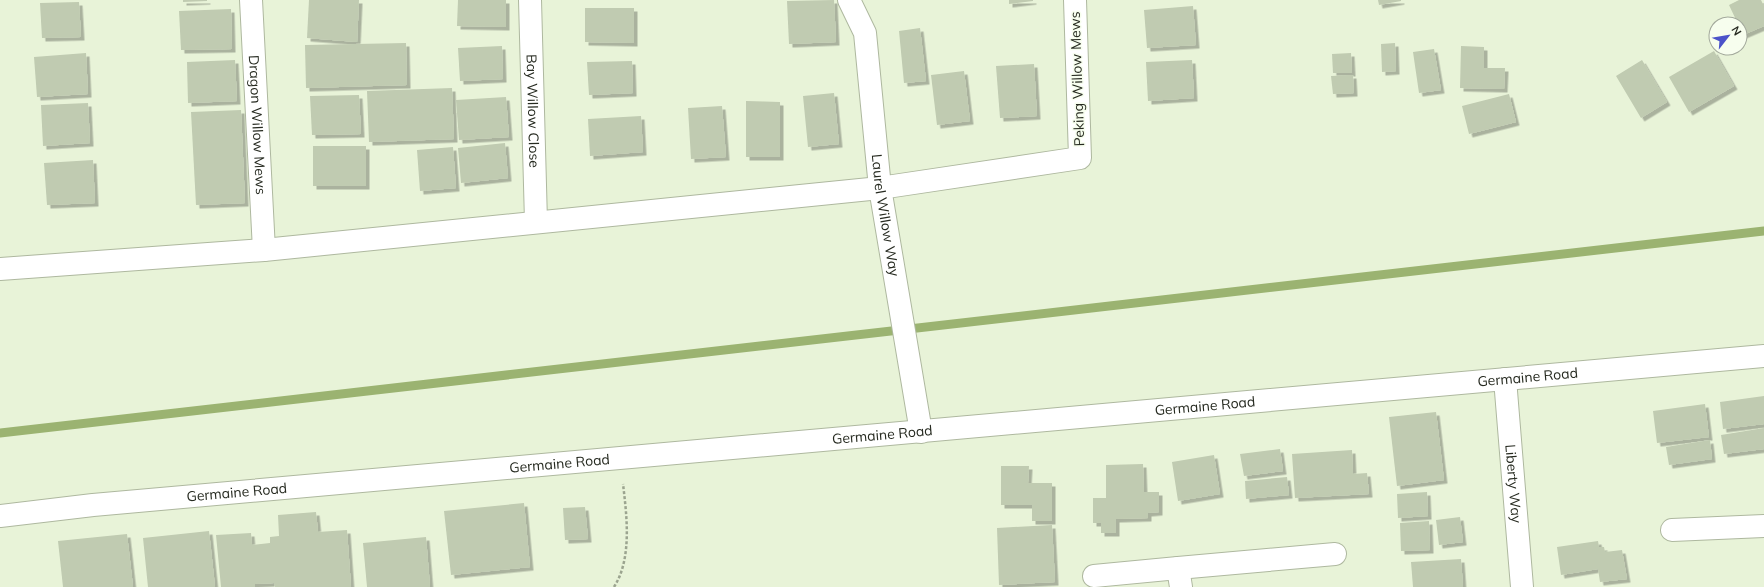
<svg xmlns="http://www.w3.org/2000/svg" width="1764" height="587" font-family="Mulish,sans-serif">
	<defs>
		<filter id="shadow"><feDropShadow dx="3.5" dy="3.5" stdDeviation="0" flood-color="#0004"/></filter>
	</defs>
	<rect width="100%" height="100%" fill="#e8f3d8"/>
	<g fill="none" stroke-linecap="round" stroke-linejoin="round">
		<path stroke="#9bb371" stroke-width="9" d="M0 433 1764 231"/>
	</g>
	<g fill="#c0cbb1" filter="url(#shadow)">
		<path d="M183 0H207V1L183 2Z"/>
		<path d="M309 0H359L357 42 307 38Z"/>
		<path d="M458 0H506V27L457 26Z"/>
		<path d="M834 0 836 42 789 44 787 1Z"/>
		<path d="M1009 0H1033V1L1009 4Z"/>
		<path d="M1378 0H1401V1L1379 5Z"/>
		<path d="M1739 0H1761L1764 6V26L1743 35 1740 24H1738L1729 5Z"/>
		<path d="M79 2 81 37 42 38 40 3Z"/>
		<path d="M1193 6 1196 45 1147 48 1144 10Z"/>
		<path d="M585 8H634V43L585 42Z"/>
		<path d="M231 9 232 49 181 50 179 11Z"/>
		<path d="M920 28 926 81 904 83 899 31Z"/>
		<path d="M406 43 407 85 306 88 305 45Z"/>
		<path d="M1395 43 1396 71 1382 72 1381 44Z"/>
		<path d="M502 46 503 79 460 81 458 48Z"/>
		<path d="M1461 46 1484 47V68H1505L1504 89 1460 88Z"/>
		<path d="M1434 49 1441 90 1419 93 1413 52Z"/>
		<path d="M1714 51 1734 86 1689 112 1669 77Z"/>
		<path d="M86 53 88 94 37 97 34 57Z"/>
		<path d="M1351 53 1352 73H1333L1332 54Z"/>
		<path d="M235 60 237 101 188 103 187 62Z"/>
		<path d="M1192 60 1194 98 1148 101 1146 62Z"/>
		<path d="M1642 60 1667 102 1641 118 1616 76Z"/>
		<path d="M632 61 633 93 589 95 587 62Z"/>
		<path d="M1034 64 1037 116 1000 118 996 66Z"/>
		<path d="M964 71 970 121 937 125 931 75Z"/>
		<path d="M1353 75 1354 93 1333 94 1331 76Z"/>
		<path d="M452 88 454 139 369 142 367 91Z"/>
		<path d="M834 93 839 144 808 147 803 96Z"/>
		<path d="M1509 94 1516 122 1469 134 1462 106Z"/>
		<path d="M359 95 361 134 312 135 310 96Z"/>
		<path d="M506 97 509 137 459 140 456 100Z"/>
		<path d="M746 101 780 102V157H746Z"/>
		<path d="M88 103 90 143 43 146 41 105Z"/>
		<path d="M722 106 726 157 691 159 688 108Z"/>
		<path d="M241 110 245 203 196 205 191 112Z"/>
		<path d="M641 116 643 152 590 156 588 119Z"/>
		<path d="M505 143 508 178 461 183 458 148Z"/>
		<rect x="313" y="146" width="53" height="40"/>
		<path d="M453 147 456 188 420 191 417 150Z"/>
		<path d="M93 160 95 203 47 205 44 163Z"/>
		<path d="M1764 396V424L1723 429 1720 402Z"/>
		<path d="M1705 404 1709 437 1657 443 1653 411Z"/>
		<path d="M1436 412 1444 480 1397 486 1389 417Z"/>
		<path d="M1764 428V449L1724 454 1721 435Z"/>
		<path d="M1710 440 1712 459 1669 465 1666 447Z"/>
		<path d="M1280 449 1283 471 1244 476 1240 454Z"/>
		<path d="M1352 450 1353 474 1367 473 1369 494 1295 498 1292 454Z"/>
		<path d="M1214 455 1220 494 1178 501 1172 462Z"/>
		<path d="M1143 464 1144 492H1159V512L1148 513V518L1116 519V533H1101V523H1093V498H1106V465Z"/>
		<path d="M1001 466H1029L1028 483H1052V521H1032V505H1001Z"/>
		<path d="M1287 477 1289 495 1246 499 1245 481Z"/>
		<path d="M1427 492 1428 516 1398 518 1397 494Z"/>
		<path d="M524 503 530 567 451 575 444 511Z"/>
		<path d="M585 507 588 539 565 540 563 508Z"/>
		<path d="M316 512 318 532 347 530 351 587H275L274 583 255 584V587H221L216 535 251 533 252 545 270 543V537L279 536 278 515Z"/>
		<path d="M1460 517 1463 542 1439 545 1436 520Z"/>
		<path d="M1429 521 1430 550 1401 551 1400 523Z"/>
		<path d="M1052 525 1055 582 999 585 997 528Z"/>
		<path d="M209 531 215 587H148L143 538Z"/>
		<path d="M127 534 133 587H63L58 541Z"/>
		<path d="M426 537 430 587H367L363 543Z"/>
		<path d="M1598 541 1599 547H1604L1605 552 1622 550 1627 579 1600 582 1598 569 1561 575 1557 547Z"/>
		<path d="M1461 559 1463 587H1413L1411 562Z"/>
	</g>
	<g fill="none" stroke-linecap="round" stroke-linejoin="round">
		<defs>
			<g id="minor">
				<path id="s1" d="M251 0 264 250"/>
				<path id="s2" d="M530 0 536 222"/>
				<path id="s3" d="M849 0 865 33 880 188 921 432"/>
				<path d="M0 269 264 250 880 188 1080 158 1075 0"/>
				<path id="s4" d="M1505 379 1522 587"/>
				<path id="s5" d="M0 516 93 505 1764 356"/>
				<path d="M1672 530 1764 526"/>
				<path d="M1094 576 1178 568"/>
				<path d="M1181 587 1178 568 1335 554"/>
			</g>
		</defs>
		<use href="#minor" stroke="#aeb89f" stroke-width="24"/>
		<path stroke="#9ba48f" stroke-width="2.5" stroke-dasharray="3 2" stroke-linecap="butt" d="M614 587C632 559 627 517 623 484"/>
		<use href="#minor" stroke="#fff" stroke-width="22"/>
	</g>
	<g text-anchor="middle" stroke-width="3" stroke-linejoin="round" paint-order="stroke">
		<g font-size="14" fill="#262a20" stroke="#f7feee">
			<text transform="translate(1077 79) rotate(-92)" y="5">Peking Willow Mews</text>
			<text dy="5" stroke="none"><textPath href="#s2" startOffset="111">Bay Willow Close</textPath></text>
			<text dy="5" stroke="none"><textPath href="#s1" startOffset="125">Dragon Willow Mews</textPath></text>
			<text dy="5" stroke="none"><textPath href="#s3" startOffset="220">Laurel Willow Way</textPath></text>
			<text dy="5" stroke="none"><textPath href="#s5" startOffset="1534">Germaine Road</textPath></text>
			<text dy="5" stroke="none"><textPath href="#s5" startOffset="1210">Germaine Road</textPath></text>
			<text dy="5" stroke="none"><textPath href="#s5" startOffset="886">Germaine Road</textPath></text>
			<text dy="5" stroke="none"><textPath href="#s5" startOffset="562">Germaine Road</textPath></text>
			<text dy="5" stroke="none"><textPath href="#s4" startOffset="105">Liberty Way</textPath></text>
			<text dy="5" stroke="none"><textPath href="#s5" startOffset="238">Germaine Road</textPath></text>
		</g>
	</g>
	<g transform="translate(1728 36) rotate(59)"><circle r="19" fill="#f7feee" stroke="#a3a99c"/>
	<path d="M0-3L7 15L0 10L-7 15Z" fill="#4b53c9"/>
	<text y="-6" font-size="11" font-weight="bold" text-anchor="middle" fill="#262a20">N</text>
	</g>
</svg>
